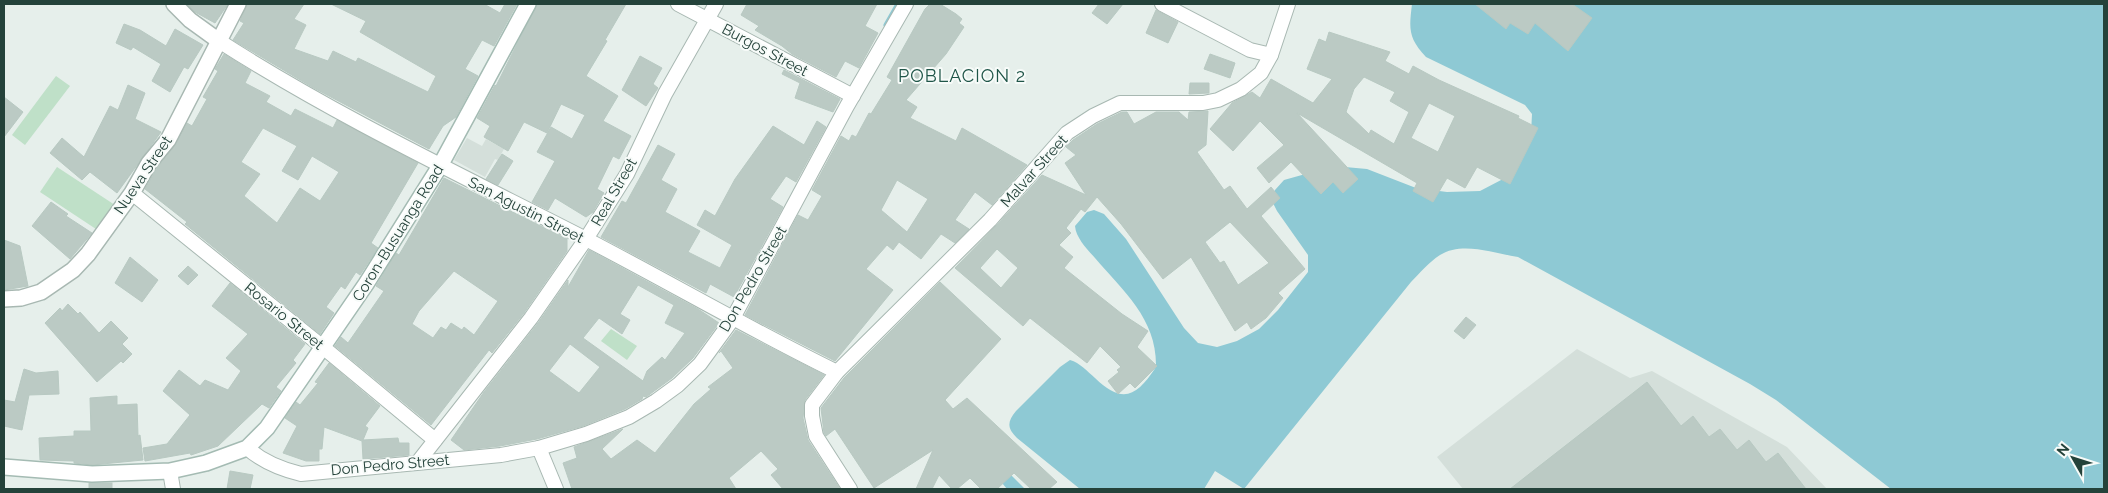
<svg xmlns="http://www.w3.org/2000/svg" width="2108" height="493" font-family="Raleway,sans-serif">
	<rect width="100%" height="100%" fill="#e6efeb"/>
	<g fill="#d4dfda">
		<path d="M467 138 482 146 486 139 504 149 498 160 495 159 485 177 454 160Z"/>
		<path d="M1577 349 1630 378 1652 371 1787 447 1827 489H1463L1437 457Z"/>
	</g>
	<g fill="#bfe0c8">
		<path d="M56 76 70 86 25 145 12 135Z"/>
		<path d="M57 167 118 207 102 233 40 192Z"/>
		<path d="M611 329 637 346 627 360 601 341Z"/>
	</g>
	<g fill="#8ec9d4">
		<path d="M1412 4H2104V489H1891L1776 400 1750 384 1518 257C1494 253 1462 241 1440 255 1429 262 1420 273 1411 282L1244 489 1215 471 1204 489H1080L1017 438C1007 428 1007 422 1016 411L1060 367 1070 360C1080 363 1087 371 1095 378 1123 405 1137 396 1156 367 1157 319 1124 292 1095 258 1087 249 1076 238 1075 226L1087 212 1094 210 1104 214 1126 239 1184 328 1198 343 1217 347 1237 341 1259 329 1278 310 1308 272V255L1277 211 1271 199 1275 190 1284 180 1334 166 1367 169 1416 188 1447 192 1480 191 1503 179 1531 134 1532 114 1525 105 1426 57C1408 38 1409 29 1412 4Z"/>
		<path d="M996 460 1025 489H1007L988 466Z"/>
	</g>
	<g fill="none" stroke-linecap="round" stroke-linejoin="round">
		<path stroke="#8ec9d4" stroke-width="5" d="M886 25 898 4"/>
	</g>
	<g fill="#bbcac4" stroke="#b8c9c2" fill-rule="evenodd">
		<path d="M187 4H228L215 23 195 12Z"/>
		<path d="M247 4H304L294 19 306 25 294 49 328 61 333 51 356 62 358 58 428 92 436 76 360 32 366 21 331 4H484L500 13 505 4H517L494 46 482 40 465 69 478 76 456 117 443 126 429 149 312 87 233 40 244 23 240 21Z"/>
		<path d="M537 4H626L605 40 607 41 586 76 618 96 603 121 631 136 619 159 613 156 597 189 604 193 593 212 586 217 555 198 548 210 532 202 555 161 537 152 551 127 572 139 585 115 561 104 547 133 524 122 508 151 484 137 490 126 477 118 495 85 496 86Z"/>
		<path d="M747 4H877L865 26 878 33 859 68 845 61 836 77 792 54 782 46 755 30 759 26 741 15Z"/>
		<path d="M930 4H940L956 14 962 19 959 23 964 27 946 54 906 100 917 107 910 118 956 141 962 128 1027 165 992 205 975 192 955 220 969 229 955 243 941 234 921 259 899 242 893 250 887 245 866 269 893 290 835 361 745 315 798 215 808 220 822 196 812 190 841 136 849 141 852 135 856 137 869 113 871 114 892 80 887 77 925 9ZM897 180 928 199 907 232 881 210Z"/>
		<path d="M1099 4H1123L1107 24 1092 13Z"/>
		<path d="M1475 4H1572L1592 18 1568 51 1535 23 1528 34 1510 23 1506 29Z"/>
		<path d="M1156 10 1178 22 1168 43 1146 33Z"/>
		<path d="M124 24 140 30 166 46 175 29 203 45 188 69 184 67 170 92 152 81 161 64 133 47 131 50 116 43Z"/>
		<path d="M1329 32 1390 52 1385 61 1409 74 1413 66 1439 80 1519 116 1518 118 1538 128 1510 184 1477 167 1465 188 1447 178 1433 202 1413 191 1417 183 1297 113 1358 179 1343 193 1333 182 1321 194 1291 162 1269 183 1257 168 1284 145 1260 121 1233 151 1210 129 1232 103 1252 92 1260 98 1271 79 1313 103 1332 79 1307 69 1319 39 1326 42ZM1364 77 1395 92 1390 101 1409 112 1394 144 1371 130 1369 134 1346 112 1354 89ZM1429 103 1455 116 1438 152 1411 138Z"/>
		<path d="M224 54 251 71 245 83 270 96 266 102 291 116 295 109 333 128 337 120 418 163 371 243 378 248 360 275 356 272 345 289 341 286 326 307 334 313 320 334 185 224 187 222 145 189 157 168 176 144 187 123 192 126 207 99 203 97 218 71 215 69ZM263 128 297 146 282 171 298 180 312 156 339 172 320 201 300 188 277 223 244 196 260 174 241 162Z"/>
		<path d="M1210 54 1235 63 1230 78 1204 69Z"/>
		<path d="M640 56 662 68 653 84 658 88 646 106 622 90Z"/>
		<path d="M784 70 840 99 833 112 795 98 800 83 782 74Z"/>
		<path d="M1190 83H1209V93L1189 94Z"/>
		<path d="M128 85 145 93 135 119 161 132 117 193 90 172 82 180 50 153 62 138 84 157 110 106 118 110Z"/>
		<path d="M4 97 23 112 4 137Z"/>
		<path d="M1208 111 1206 145 1197 152 1224 190 1230 186 1247 209 1271 187 1280 198 1261 216 1305 269 1278 293 1283 298 1266 318 1251 329 1247 322 1235 331 1191 257 1163 279 1121 224 1097 197 1085 212 1081 209 1066 228 1071 233 1059 245 1073 257 1064 268 1122 314 1148 331 1137 347 1157 366 1135 388 1130 383 1118 394 1108 381 1119 372 1117 370 1121 367 1100 346 1087 363 1030 318 1023 326 955 268 996 226 1042 175 1086 195 1065 163 1076 155 1066 147 1073 140 1097 124 1122 112H1127L1134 124 1156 112H1179L1188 120 1189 112ZM1230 222 1269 263 1238 285 1224 261 1220 263 1205 242ZM997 249 1018 268 1001 288 980 268Z"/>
		<path d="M817 121 826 127 796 182 786 176 770 199 783 207 734 297 710 284 706 293 601 237 622 201 626 203 658 145 675 154 661 180 677 189 665 212 700 231 688 252 720 268 732 245 697 225 705 210 715 216 735 179 773 126 804 145Z"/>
		<path d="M502 154 513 161 498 185 486 179Z"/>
		<path d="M444 178 567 239V251L524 313 492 353 489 350 431 425 335 346 341 337 348 343 384 291 376 286 396 253 399 255ZM454 271 498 301 474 335 464 327 462 330 451 323 446 330 441 327 433 338 412 324 419 311Z"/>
		<path d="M51 202 68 214 66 216 92 233 70 259 32 226Z"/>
		<path d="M4 240 20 246 28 286 4 290Z"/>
		<path d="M589 250 698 309 719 323 693 358 672 378 646 397 643 396 642 399 625 409 583 426 537 439 500 446 464 450 451 440 484 392 538 323 568 280V287ZM638 285 674 305 665 323 685 333 665 360 662 357 647 371 643 381 583 338 599 318 622 334 630 320 620 314ZM570 344 600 367 579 393 549 371Z"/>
		<path d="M130 257 158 280 142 302 115 283Z"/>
		<path d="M188 266 198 275 188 285 178 276Z"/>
		<path d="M940 282 1001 339 945 400 953 409 967 398 1057 482 1049 489H1031L1014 473 997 489H981L970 478 957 489H952L939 475 932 489H916L933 450 874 488 835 429 826 436 824 433 821 408 844 378Z"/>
		<path d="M230 283 305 344 293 360 296 363 276 387 281 391 269 408 262 404 218 446 191 455 190 453 145 461 143 448 167 444 190 415 163 391 179 370 200 386 205 380 228 390 241 371 226 358 248 334 212 306Z"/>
		<path d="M68 304 78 314 80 312 99 333 111 321 128 338 122 344 132 354 123 363 121 361 97 382 45 323 60 308 62 311Z"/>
		<path d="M1466 317 1476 325 1464 339 1454 331Z"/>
		<path d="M736 330 824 375 805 400 803 418 808 440 840 489H783L771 475 778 469 761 451 729 478 736 489H572L563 463 577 458 574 447 623 429 602 449 611 459 637 440 655 453 694 404 711 389 708 387 733 368 721 351 719 353Z"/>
		<path d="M329 363 380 406 365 426 368 428 363 440 398 438 399 443H409V455L363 459 362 441 324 427 322 449H319V461H306L283 453 297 426 285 418 296 402 300 405 318 383 315 382Z"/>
		<path d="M24 369 36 373 58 371 59 394 29 395 22 430 4 426V400L15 402Z"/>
		<path d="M1647 382 1681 426 1693 416 1709 437 1720 429 1737 450 1749 440 1766 462 1778 453 1806 489H1510Z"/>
		<path d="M117 396V405L137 404 138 436 140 435 143 460 92 465 74 463V461L40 460 39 438 74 436V431H91L90 398Z"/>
		<path d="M230 471 253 475 250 489H227Z"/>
		<rect x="89" y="483" width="23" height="6"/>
	</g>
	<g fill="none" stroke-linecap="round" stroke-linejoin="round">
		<defs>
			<g id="minor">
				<path d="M678 4 853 96"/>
				<path d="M1162 4 1250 50 1271 55"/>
				<path d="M219 41C336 116 461 175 584 238 669 282 751 330 837 372"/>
				<path d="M132 193 324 348 435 440"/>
				<path d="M247 448C263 462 280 469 301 474L501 455 539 448 586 434 629 417 656 401 678 385 700 364 732 320 847 106 906 4"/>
				<path d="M539 448 556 489"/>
				<path d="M418 462 531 318 586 239 627 174 665 94 716 4"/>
				<path d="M170 471 173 489"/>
				<path d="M850 489 816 436 812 416V405L837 372 990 220 1067 133 1093 116 1120 103H1203L1218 100 1241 89 1261 73 1271 55 1288 4"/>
			</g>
			<g id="tertiary">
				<path d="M174 4 190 20 219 41"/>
				<path d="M4 299 21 298 41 292 73 270 88 254 132 193 149 163 168 140 238 4"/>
			</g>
			<path id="secondary" d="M4 467 92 474 170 471 206 463 247 448 267 428 366 284 440 166 528 4"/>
		</defs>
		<use href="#minor" stroke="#a8b8b2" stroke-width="16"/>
		<use href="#tertiary" stroke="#a8b8b2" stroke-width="18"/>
		<use href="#secondary" stroke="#a4bbb3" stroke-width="18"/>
		<use href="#minor" stroke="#fff" stroke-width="14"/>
		<use href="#tertiary" stroke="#fff" stroke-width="15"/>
		<use href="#secondary" stroke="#fff" stroke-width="15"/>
	</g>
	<g text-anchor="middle" stroke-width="4" stroke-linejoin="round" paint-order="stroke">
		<g font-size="15" fill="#24423a" stroke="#f7fbf9">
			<text transform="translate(765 50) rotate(28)" y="5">Burgos Street</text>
			<text transform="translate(1034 171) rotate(-48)" y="5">Malvar Street</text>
			<text transform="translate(143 175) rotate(-56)" y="5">Nueva Street</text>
			<text transform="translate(614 192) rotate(-60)" y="5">Real Street</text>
			<text transform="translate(526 210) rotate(27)" y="5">San Agustin Street</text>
			<text transform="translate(398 233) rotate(-58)" y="5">Coron-Busuanga Road</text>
			<text transform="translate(753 279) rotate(-60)" y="5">Don Pedro Street</text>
			<text transform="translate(284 316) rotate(39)" y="5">Rosario Street</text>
			<text transform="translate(390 465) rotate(-5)" y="5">Don Pedro Street</text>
		</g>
		<g font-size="18" letter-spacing="1" fill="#1f5548" stroke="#f7fbf9">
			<text x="962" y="82">POBLACION 2</text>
		</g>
	</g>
	<rect width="2108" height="493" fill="none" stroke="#24423a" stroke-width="10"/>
	<g transform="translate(2073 458) rotate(309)" stroke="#f7fbf9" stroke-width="4" paint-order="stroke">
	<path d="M0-4L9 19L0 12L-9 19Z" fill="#24423a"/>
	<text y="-8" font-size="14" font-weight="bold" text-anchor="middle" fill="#24423a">N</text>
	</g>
</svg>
